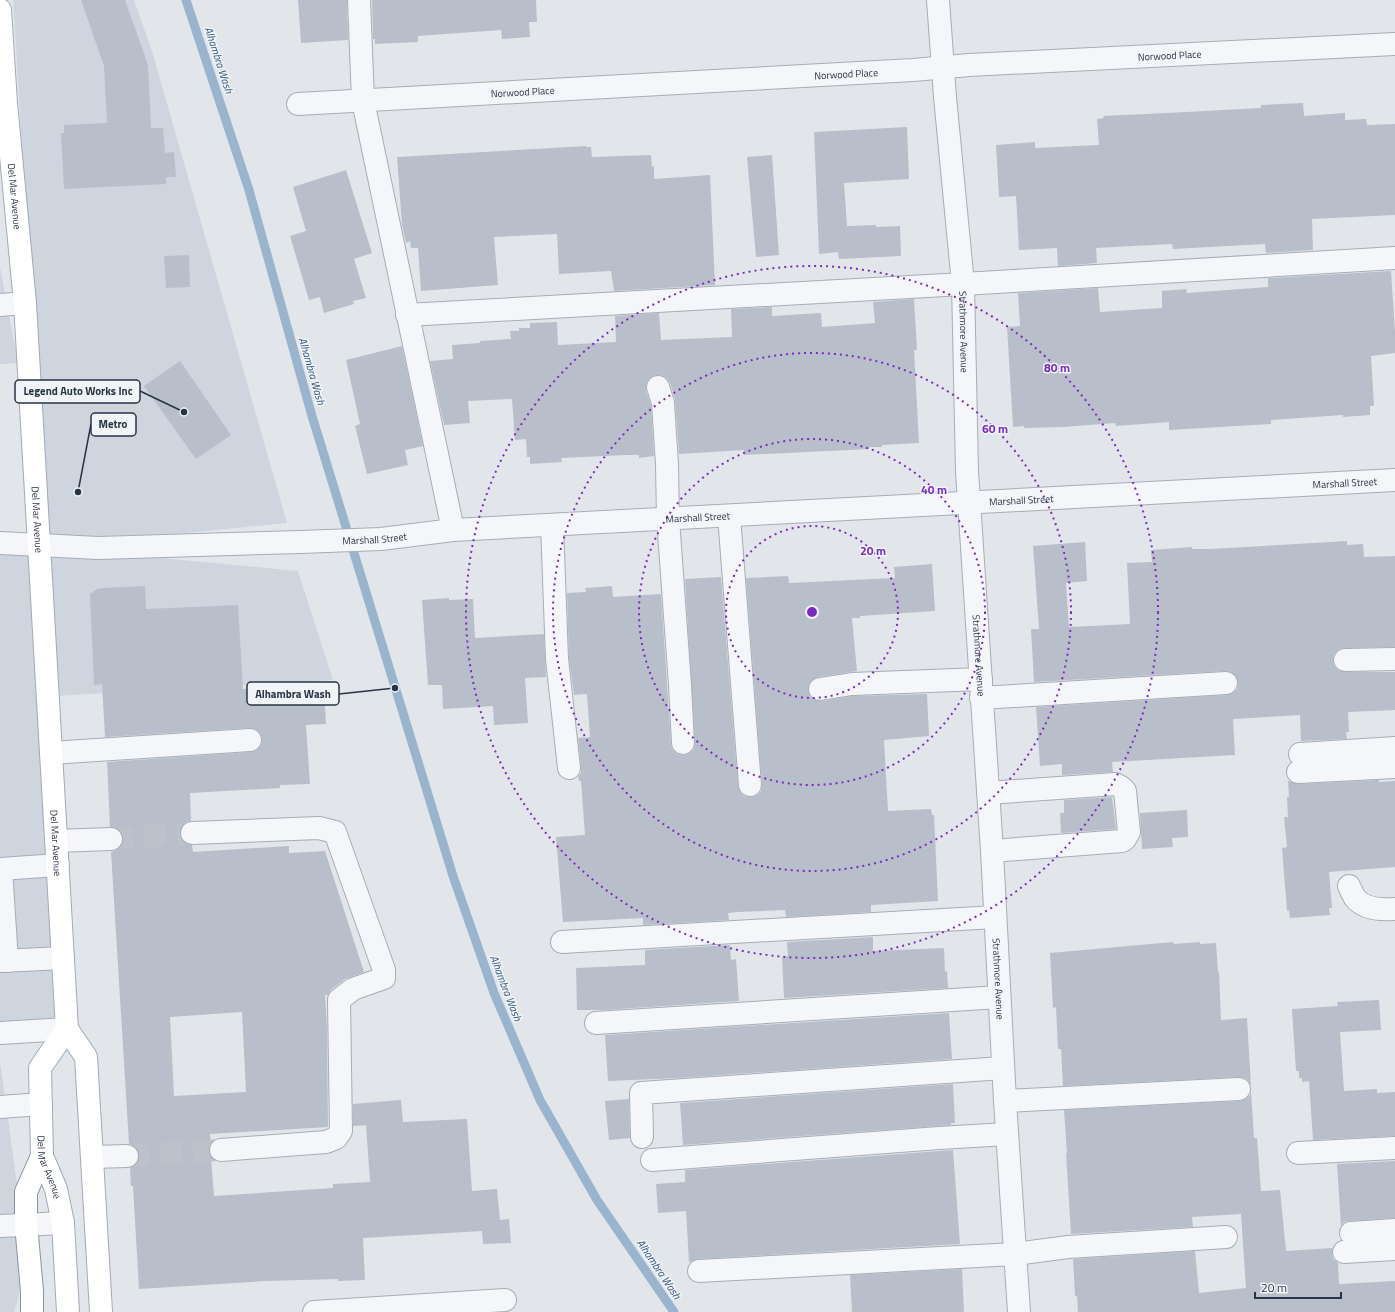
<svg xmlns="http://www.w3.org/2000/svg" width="1395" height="1312" font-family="'Titillium Web',sans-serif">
	<rect width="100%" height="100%" fill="#e2e6eb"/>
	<g fill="#cfd5de">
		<path d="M13 0H134L152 51 287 523 95 542 46 539Z"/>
		<path d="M0 267 18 363 0 364Z"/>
		<path d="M0 549 29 551 59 1023 0 1026Z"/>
		<path d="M46 549 96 552 298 571 333 680 55 696Z"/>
		<path d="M0 1062 19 1199 22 1278 17 1304 14 1312H0Z"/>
	</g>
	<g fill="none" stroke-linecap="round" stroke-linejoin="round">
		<path stroke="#9ab4ce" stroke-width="9" d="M186 0 249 190 312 416 453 876 494 993 540 1100 597 1200 674 1312"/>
	</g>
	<g fill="#b8bfca" fill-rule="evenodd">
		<path d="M81 0H125L148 65 151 128H163L165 153 174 152 176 177H166V184L64 189 61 133H64V125L107 123 104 66Z"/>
		<path d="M298 0H347L348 40 301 43Z"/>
		<path d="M372 0H536L537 22H529L530 37 502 39 501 30 418 36V42L375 44V39H373Z"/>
		<path d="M1303 103 1304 116 1345 113V120L1366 119 1367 125 1395 124V215L1312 219 1313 250 1266 253 1265 244 1173 249 1172 244 1096 248 1097 263 1058 266 1057 248 1019 250 1016 196 999 197 996 145 1035 142V148L1099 145 1097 119 1104 118 1103 116 1186 112 1261 108V105Z"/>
		<path d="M907 127 909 179 844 183 847 226 876 225V227L900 226 901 256 839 259 838 252 819 254 814 132Z"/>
		<path d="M586 146V147H591L592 157 651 155 652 167 654 166V179L710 175 715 285 614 291 611 271 559 274 557 234 494 237 498 285 421 291 418 248H411L410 241 406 243 402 225 397 157Z"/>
		<path d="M772 155 779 255 756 257 747 157Z"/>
		<path d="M346 170 372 253 354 259 366 298 353 301 354 304 324 313 320 297 309 300 290 236 306 231 293 187Z"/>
		<path d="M189 255 190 287 166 288 164 256Z"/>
		<path d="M1391 271 1395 332V353L1371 356 1374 406H1370V415L1343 417V415L1271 420V424L1169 430V422L1116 426 1115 423 1063 427 1024 428V426L1013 427 1007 327 1020 326 1018 293 1098 288 1100 312 1162 308V291L1186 289 1187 293 1268 287V278Z"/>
		<path d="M914 299 917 350H914L919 443 882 445V447H869V449L744 455V450L679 454 675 399 670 383 667 378 661 375H655L649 379 646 385V391L651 405 654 456 639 458V455H625L561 458 562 462 530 464V457H527L526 439 515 440 512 399 468 401 470 423 444 425 430 361 453 359 452 345 480 343V341L511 339 510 331H519V328H530V323L557 322 558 345 616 342 615 316 659 313 661 340 732 337 731 309 772 307V316L821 313 822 327 875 323 873 302Z"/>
		<path d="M402 346 423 446 405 450 408 465 367 474 355 426 360 424 346 360Z"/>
		<path d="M180 361 231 435 196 459 144 386Z"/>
		<path d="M1347 541V545L1363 544 1364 557 1395 556V647L1344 648 1339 649 1334 654 1333 661 1334 666 1339 671 1345 672H1395V710L1348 712 1349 732H1346L1347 739 1301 741 1300 715 1233 719 1235 755 1112 762 1113 772 1062 775V764L1040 766 1036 707 1227 695 1233 693 1237 689 1238 683 1236 676 1231 672 1225 671 1034 682 1031 629H1039L1033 546 1085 542 1087 581 1066 583 1069 627 1130 624 1127 563 1152 562 1151 550 1192 547V549H1210Z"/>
		<path d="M932 564 935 611 860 616V618H852L857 671 818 677 812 680 809 684 808 691 811 697 815 700 822 701 853 696 927 694 929 736 884 740 888 811 931 809 932 815H934L938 901 871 905V912L786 917 785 910 737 912 728 913 729 920 643 925V918L563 922 556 837 585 835 581 781H579L578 776 581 773V767L578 738 590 737 587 694 574 695 569 658 567 593 586 592 585 588 612 586 613 597 661 594 671 744 672 749 677 754 684 755 689 754 694 749 695 742 685 579 721 577 738 786 740 792 744 796 751 797 757 795 761 791 762 784 746 578 788 576 789 583 895 578 894 567Z"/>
		<path d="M145 586 146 609 238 605 243 689 272 687 273 690 324 687 326 724 306 725 310 784 280 785V788L190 793 191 821 186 822 181 827 180 834 181 839 186 844 192 845 193 852 289 846V853L325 851 364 972 345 979 331 990 328 995H325L327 1027 328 1127 210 1134 211 1144 209 1151 211 1158 214 1196 333 1188V1184L370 1182 366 1125 353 1126V1104L400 1100H401L403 1122 467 1119 472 1191 497 1189 500 1220 509 1219 511 1243 483 1244 482 1231 363 1238 365 1280 338 1281V1279L266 1281 139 1289 133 1186H131L130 1168 134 1166 138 1162 139 1155 137 1149 133 1145 129 1144 111 852 117 850 122 845 123 838 121 832 117 828 110 827 107 762 251 752 257 750 261 745 262 740 260 733 255 729 249 728 105 737 102 684 94 685 90 594 97 589 102 588ZM242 1012 246 1092 174 1096 170 1017Z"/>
		<path d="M449 598V600L473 599 475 638 544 634 546 677 525 678 528 723 494 725 493 706 443 709 442 685H428L422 600Z"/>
		<path d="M1379 780V782L1395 781V867L1329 872 1332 908H1329L1330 915 1290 918 1289 910 1287 911 1282 848 1287 847 1284 817H1288L1287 797H1289L1288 781 1299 784Z"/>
		<path d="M1112 797 1116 829 1061 833 1060 813H1064V800Z"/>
		<path d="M1187 810 1188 837 1172 838 1173 847 1142 849 1140 813Z"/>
		<path d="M873 937V951L944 948 945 972 947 971 948 988 784 998 782 957 788 956 787 942Z"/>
		<path d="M1173 942 1174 944 1200 942V944L1216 943 1218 972H1219L1221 1020 1247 1018 1251 1086 1249 1082 1245 1078 1238 1077 1063 1086 1061 1049H1058L1056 1007 1053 1008 1050 953Z"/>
		<path d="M730 945 731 960 736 959 739 1001 604 1010H577L576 968 645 965V950Z"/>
		<path d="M1379 1000 1381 1030 1340 1032 1344 1091 1377 1089V1093L1395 1092V1136L1313 1140 1309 1081 1302 1082V1078H1299V1071H1296L1292 1009 1338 1006 1337 1002Z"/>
		<path d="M949 1013 952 1059 679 1078 608 1081 605 1035Z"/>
		<path d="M953 1084 955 1123H951V1125L683 1145 680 1103Z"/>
		<path d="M1251 1091 1254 1138H1257L1261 1191 1280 1190 1286 1251 1332 1248V1253L1333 1259 1338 1263 1339 1284 1395 1281V1312H1078L1077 1296H1075L1073 1259 1195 1251 1199 1293 1246 1288 1241 1214 1192 1217 1193 1227 1071 1234 1066 1153H1067L1064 1110 1240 1101 1246 1099 1250 1095Z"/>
		<path d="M629 1099 630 1138 609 1140 605 1101Z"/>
		<path d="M953 1150 960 1244 698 1259 689 1262 686 1211 658 1213 656 1184 685 1182V1170Z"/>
		<path d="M1395 1161V1218L1350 1221 1344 1222 1341 1226 1337 1164Z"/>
		<path d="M962 1269 964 1312H852L850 1275Z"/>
	</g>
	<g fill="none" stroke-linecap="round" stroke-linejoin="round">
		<g stroke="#bdc2ca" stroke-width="22" stroke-dasharray="22 11" stroke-linecap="butt">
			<path d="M111 839 192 833"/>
			<path d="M127 1156 221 1150"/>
		</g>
		<defs>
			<g id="minor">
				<path d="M359 0 363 101 453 530"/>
				<path id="s1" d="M938 0 945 97 963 284 967 471 992 851 1005 1101 1019 1312"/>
				<path id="s2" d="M298 104 913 70 969 65 1395 44"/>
				<path d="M0 305 25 303"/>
				<path d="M407 315 963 284 1395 258"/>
				<path d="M658 387 663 403 667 464 668 519 680 685 683 743"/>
				<path d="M729 516 750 785"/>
				<path d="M552 525 557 659 569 768"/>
				<path id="s3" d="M0 543 98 548 300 542 381 539 453 530 1395 480"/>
				<path d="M1345 660 1395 659"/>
				<path d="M820 689 852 684 981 679"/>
				<path d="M981 698 1226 683"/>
				<path d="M51 753 250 740"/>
				<path d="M1300 754 1395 748"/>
				<path d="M1298 772 1395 767"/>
				<path d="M988 793 1115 784 1121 787 1125 791 1129 832 1125 839 1122 841 992 851"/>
				<path d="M192 833 319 828 335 832 384 970V978L353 989 339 1000 341 1131 336 1138 326 1142 221 1150"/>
				<path d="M56 841 111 839"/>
				<path d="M0 869 58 865"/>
				<path d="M1 869 7 961"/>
				<path d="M1349 886C1351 890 1353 895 1355 898 1364 909 1382 910 1395 909"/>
				<path d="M562 942 995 917"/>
				<path d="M0 961 63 958"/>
				<path d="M596 1023 999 997"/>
				<path d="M0 1033 67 1029"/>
				<path d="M1005 1101 1239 1089"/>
				<path d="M0 1107 41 1104"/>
				<path d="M642 1137 641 1093 1003 1068"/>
				<path d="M1298 1153 1395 1148"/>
				<path d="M92 1157 127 1156"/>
				<path d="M652 1160 939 1138 1007 1134"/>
				<path d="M0 1226 63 1223"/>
				<path d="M1351 1233 1395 1230"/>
				<path d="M1344 1252 1395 1249"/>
				<path d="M699 1271 1015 1254 1068 1247 1226 1237"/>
				<path d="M314 1312 505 1300"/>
			</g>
			<g id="major">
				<path id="s4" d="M0 10 6 103 25 303 67 1029 86 1057 101 1312"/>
				<path id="s5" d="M67 1029 40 1068 42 1156 56 1189 63 1223 68 1312"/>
			</g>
			<path id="highway" d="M32 1312V1291L26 1224V1192L42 1156"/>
		</defs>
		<use href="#minor" stroke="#a6adb6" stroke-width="24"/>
		<use href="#major" stroke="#a0aab8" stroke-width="24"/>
		<use href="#highway" stroke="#8793a3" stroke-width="24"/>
		<use href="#minor" stroke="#f5f6f9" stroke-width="22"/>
		<use href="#major" stroke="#fff" stroke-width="22"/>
		<use href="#highway" stroke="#fff" stroke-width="22"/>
	</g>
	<g fill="none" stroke="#7b2cbf" stroke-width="2" stroke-dasharray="2 4">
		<circle cx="812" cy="612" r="86"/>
		<circle cx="812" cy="612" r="173"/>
		<circle cx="812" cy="612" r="259"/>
		<circle cx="812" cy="612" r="346"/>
	</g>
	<g text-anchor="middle" stroke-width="3" stroke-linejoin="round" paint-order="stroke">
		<g font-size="10" fill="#283345" stroke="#f2f5f8">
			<text dy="4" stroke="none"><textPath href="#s2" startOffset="873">Norwood Place</textPath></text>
			<text dy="4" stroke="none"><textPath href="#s2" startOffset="549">Norwood Place</textPath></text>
			<text dy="4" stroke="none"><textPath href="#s2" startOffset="225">Norwood Place</textPath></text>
			<text dy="4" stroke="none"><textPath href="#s4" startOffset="187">Del Mar Avenue</textPath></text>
			<text dy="4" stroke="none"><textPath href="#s1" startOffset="333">Strathmore Avenue</textPath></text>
			<text dy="4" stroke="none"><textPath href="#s3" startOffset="1347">Marshall Street</textPath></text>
			<text dy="4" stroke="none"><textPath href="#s3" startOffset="1023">Marshall Street</textPath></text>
			<text dy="4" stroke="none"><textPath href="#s3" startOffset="699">Marshall Street</textPath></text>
			<text dy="4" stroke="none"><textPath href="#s4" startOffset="511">Del Mar Avenue</textPath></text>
			<text dy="4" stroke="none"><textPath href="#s3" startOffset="375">Marshall Street</textPath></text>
			<text dy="4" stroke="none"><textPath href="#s1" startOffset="657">Strathmore Avenue</textPath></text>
			<text dy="4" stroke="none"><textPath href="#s4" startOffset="835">Del Mar Avenue</textPath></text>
			<text dy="4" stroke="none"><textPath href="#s1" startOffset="981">Strathmore Avenue</textPath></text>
			<text dy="4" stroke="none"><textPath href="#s5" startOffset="148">Del Mar Avenue</textPath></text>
		</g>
		<g font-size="11" font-style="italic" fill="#2e537d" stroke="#f2f5f8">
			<text transform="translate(219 60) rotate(72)" y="4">Alhambra Wash</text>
			<text transform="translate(312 371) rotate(74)" y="4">Alhambra Wash</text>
			<text transform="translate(506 988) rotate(69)" y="4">Alhambra Wash</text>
			<text transform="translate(659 1269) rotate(56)" y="4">Alhambra Wash</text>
		</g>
	</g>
	<circle cx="812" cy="612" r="6" fill="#7b2cbf" stroke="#f2f5f8" stroke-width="2"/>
	<g font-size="12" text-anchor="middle" font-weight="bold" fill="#7b2cbf" stroke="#f2f5f8" stroke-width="3" stroke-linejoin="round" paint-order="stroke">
		<text x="1057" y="372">80 m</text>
		<text x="995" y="433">60 m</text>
		<text x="934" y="494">40 m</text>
		<text x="873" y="555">20 m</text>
	</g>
	<path fill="none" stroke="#283345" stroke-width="1.5" d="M184 412L140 391M78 492L91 424M395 688L339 694"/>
	<g fill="#283345" stroke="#f2f5f8" stroke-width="1.5">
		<circle cx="184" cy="412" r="4"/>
		<circle cx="78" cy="492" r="4"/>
		<circle cx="395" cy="688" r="4"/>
	</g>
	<g fill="#f2f5f8" stroke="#283345" stroke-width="1.5">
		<rect x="15" y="380" width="125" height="23" rx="4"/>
		<rect x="91" y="413" width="45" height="23" rx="4"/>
		<rect x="247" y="682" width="92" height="23" rx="4"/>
	</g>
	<g font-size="11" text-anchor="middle" font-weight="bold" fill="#283345">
		<text x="78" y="395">Legend Auto Works Inc</text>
		<text x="113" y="428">Metro</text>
		<text x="293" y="698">Alhambra Wash</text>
	</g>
	<path d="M1255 1292v6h86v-6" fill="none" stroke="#283345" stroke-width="2"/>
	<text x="1261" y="1292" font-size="12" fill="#283345" stroke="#f2f5f8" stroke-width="3" paint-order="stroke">20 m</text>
</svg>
